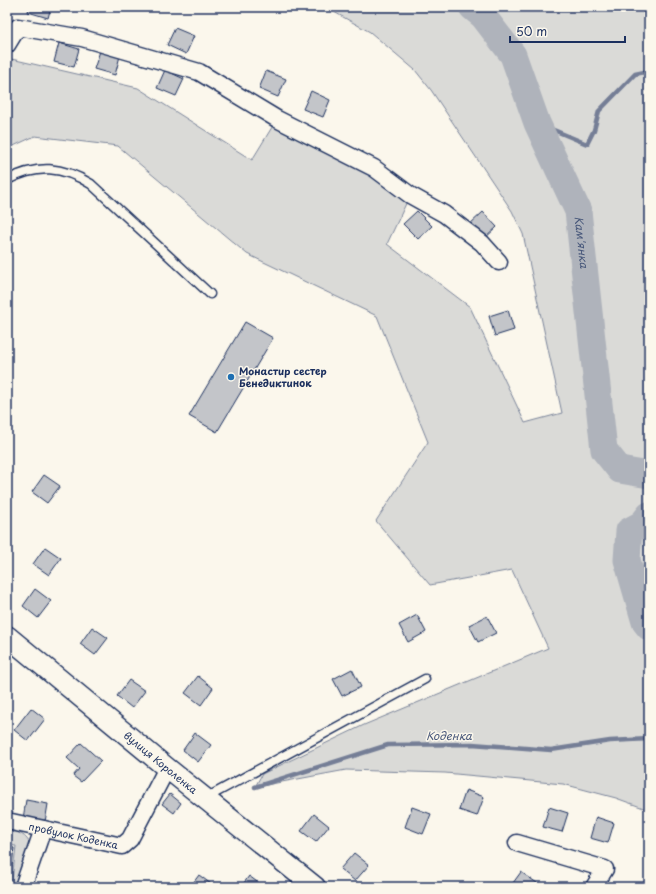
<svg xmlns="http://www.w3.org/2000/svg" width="656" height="894" font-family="'Playpen Sans',sans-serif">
	<rect width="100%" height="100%" fill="#fbf7ec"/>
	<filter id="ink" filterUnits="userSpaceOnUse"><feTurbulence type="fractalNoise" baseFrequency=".025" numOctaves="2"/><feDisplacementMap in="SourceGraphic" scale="8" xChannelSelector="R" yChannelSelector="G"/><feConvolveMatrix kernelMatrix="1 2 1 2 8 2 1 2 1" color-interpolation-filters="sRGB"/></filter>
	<g filter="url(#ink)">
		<g fill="#dadad7" stroke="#7a849a">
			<path d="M325 7H649V810L616 798 563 784 445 773 346 770 255 787 262 774 364 725 548 648 512 570 430 585 376 521 428 442 377 316 247 254 118 146 35 136 7 149V58L138 88 252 160 277 119 410 195 387 244 470 307 525 423 562 413 523 234 512 211 431 90 415 70 370 32Z"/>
			<path d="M7 828C33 837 33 843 24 867 21 874 19 881 15 887H7V879L12 880 16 846 7 845Z"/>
		</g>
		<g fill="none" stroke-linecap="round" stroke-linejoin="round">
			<g stroke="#747e96" stroke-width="4.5">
				<path d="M537 123 587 144 594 130 599 111 635 74 649 71"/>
				<path d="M255 787 388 745 472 744 551 750 610 741 649 739"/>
			</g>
			<g stroke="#afb3bb" stroke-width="27">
				<path id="s1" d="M472 7 483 16 513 55 537 123 578 211 604 450 620 470 649 475"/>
				<path d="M649 515 642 524 629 531 627 560 645 622 649 627"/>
			</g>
		</g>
		<g fill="#c3c5c9" stroke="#1b2f5e">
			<path d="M29 7H51L48 18 28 12Z"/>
			<path d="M175 28 194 36 186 54 167 45Z"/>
			<path d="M59 43 79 49 74 67 54 62Z"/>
			<path d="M100 51 120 56 115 75 94 69Z"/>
			<path d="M165 70 184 79 176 96 157 88Z"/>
			<path d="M266 71 286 79 278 97 259 89Z"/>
			<path d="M311 91 330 100 323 117 303 109Z"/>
			<path d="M417 211 432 226 418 239 403 224Z"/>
			<path d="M483 212 497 227 483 240 469 225Z"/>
			<path d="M508 310 514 330 495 336 489 316Z"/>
			<path d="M245 322 273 338 217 432 189 416Z"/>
			<path d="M44 475 60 486 47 503 32 492Z"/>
			<path d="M45 547 61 558 49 575 33 564Z"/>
			<path d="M35 589 51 601 38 618 23 606Z"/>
			<path d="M417 615 426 632 408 642 399 625Z"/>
			<path d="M487 616 496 633 478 642 469 625Z"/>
			<path d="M92 627 108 638 95 655 80 644Z"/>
			<path d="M352 669 361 687 342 696 333 679Z"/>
			<path d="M198 676 213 688 201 705 185 693Z"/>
			<path d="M129 680 145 691 132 708 117 696Z"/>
			<path d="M31 708 45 719 28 741 14 730Z"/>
			<path d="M195 733 211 745 198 762 183 750Z"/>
			<path d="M81 743 101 761 81 782 73 776 79 769 67 758Z"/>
			<path d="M466 790 484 797 477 816 459 810Z"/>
			<path d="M170 794 181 803 174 813 162 804Z"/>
			<path d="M26 800 48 804 45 822 23 819Z"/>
			<path d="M412 807 431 814 423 834 405 827Z"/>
			<path d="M549 807 568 813 562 832 543 827Z"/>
			<path d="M314 814 329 826 316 842 301 831Z"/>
			<path d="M596 817 614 823 608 843 590 838Z"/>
			<path d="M7 847 14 848 10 878H7Z"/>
			<path d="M354 853 369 865 355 881 340 869Z"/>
			<path d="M521 872 537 883 534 887H510Z"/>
			<path d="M199 875 215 887H190Z"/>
			<path d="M249 876 264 887H241Z"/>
		</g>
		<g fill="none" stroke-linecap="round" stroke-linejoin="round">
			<defs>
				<g id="service">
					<path d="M7 180C38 164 62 166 91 184L210 294"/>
					<path d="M206 798 425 679"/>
				</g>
				<g id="minor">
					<path d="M7 45 18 27 82 38 199 72 277 119 374 168 410 195 444 214 482 243 499 262"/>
					<path id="s2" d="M7 821 122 846 130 839 167 768"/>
					<path d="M517 843 605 869 594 887"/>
					<path d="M23 887 43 829"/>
				</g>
				<g id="tertiary">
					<path id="s3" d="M7 636 167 768 315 887"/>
				</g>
			</defs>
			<use href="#service" stroke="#1b2f5e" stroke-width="11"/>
			<use href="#minor" stroke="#1b2f5e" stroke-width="19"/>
			<use href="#tertiary" stroke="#1b2f5e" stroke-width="23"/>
			<use href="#service" stroke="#fbf7ec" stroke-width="8"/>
			<use href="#minor" stroke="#fbf7ec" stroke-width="16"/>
			<use href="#tertiary" stroke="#fbf7ec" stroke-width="20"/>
		</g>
	</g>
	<circle fill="#1f6fb2" stroke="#fbf7ec" stroke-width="1.5" cx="231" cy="377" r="4"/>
	<g text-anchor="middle" stroke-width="3" stroke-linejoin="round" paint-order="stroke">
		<g font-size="10" font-weight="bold" fill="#1b2f5e" stroke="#fbf7ec" text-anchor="start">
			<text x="239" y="375">Монастир сестер<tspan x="239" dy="12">Бенедиктинок</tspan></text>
		</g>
		<g font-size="10" fill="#1b2f5e" stroke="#fbf7ec">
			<text dy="4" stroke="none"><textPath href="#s3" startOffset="199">вулиця Короленка</textPath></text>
			<text dy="4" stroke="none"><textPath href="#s2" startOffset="68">провулок Коденка</textPath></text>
		</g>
		<g font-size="11" font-style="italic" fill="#47577a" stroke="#fbf7ec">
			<text dy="4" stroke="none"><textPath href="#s1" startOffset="264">Кам'янка</textPath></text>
			<text x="449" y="740">Коденка</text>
		</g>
	</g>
	<rect width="656" height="894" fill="none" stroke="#fbf7ec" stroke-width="24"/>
	<rect x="12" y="12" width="632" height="870" fill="none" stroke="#1b2f5e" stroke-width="1.5" filter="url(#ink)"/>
	<path d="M510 36v6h115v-6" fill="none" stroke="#1b2f5e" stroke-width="2"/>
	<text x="516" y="36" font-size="12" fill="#1b2f5e" stroke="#fbf7ec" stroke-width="3" paint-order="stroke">50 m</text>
</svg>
